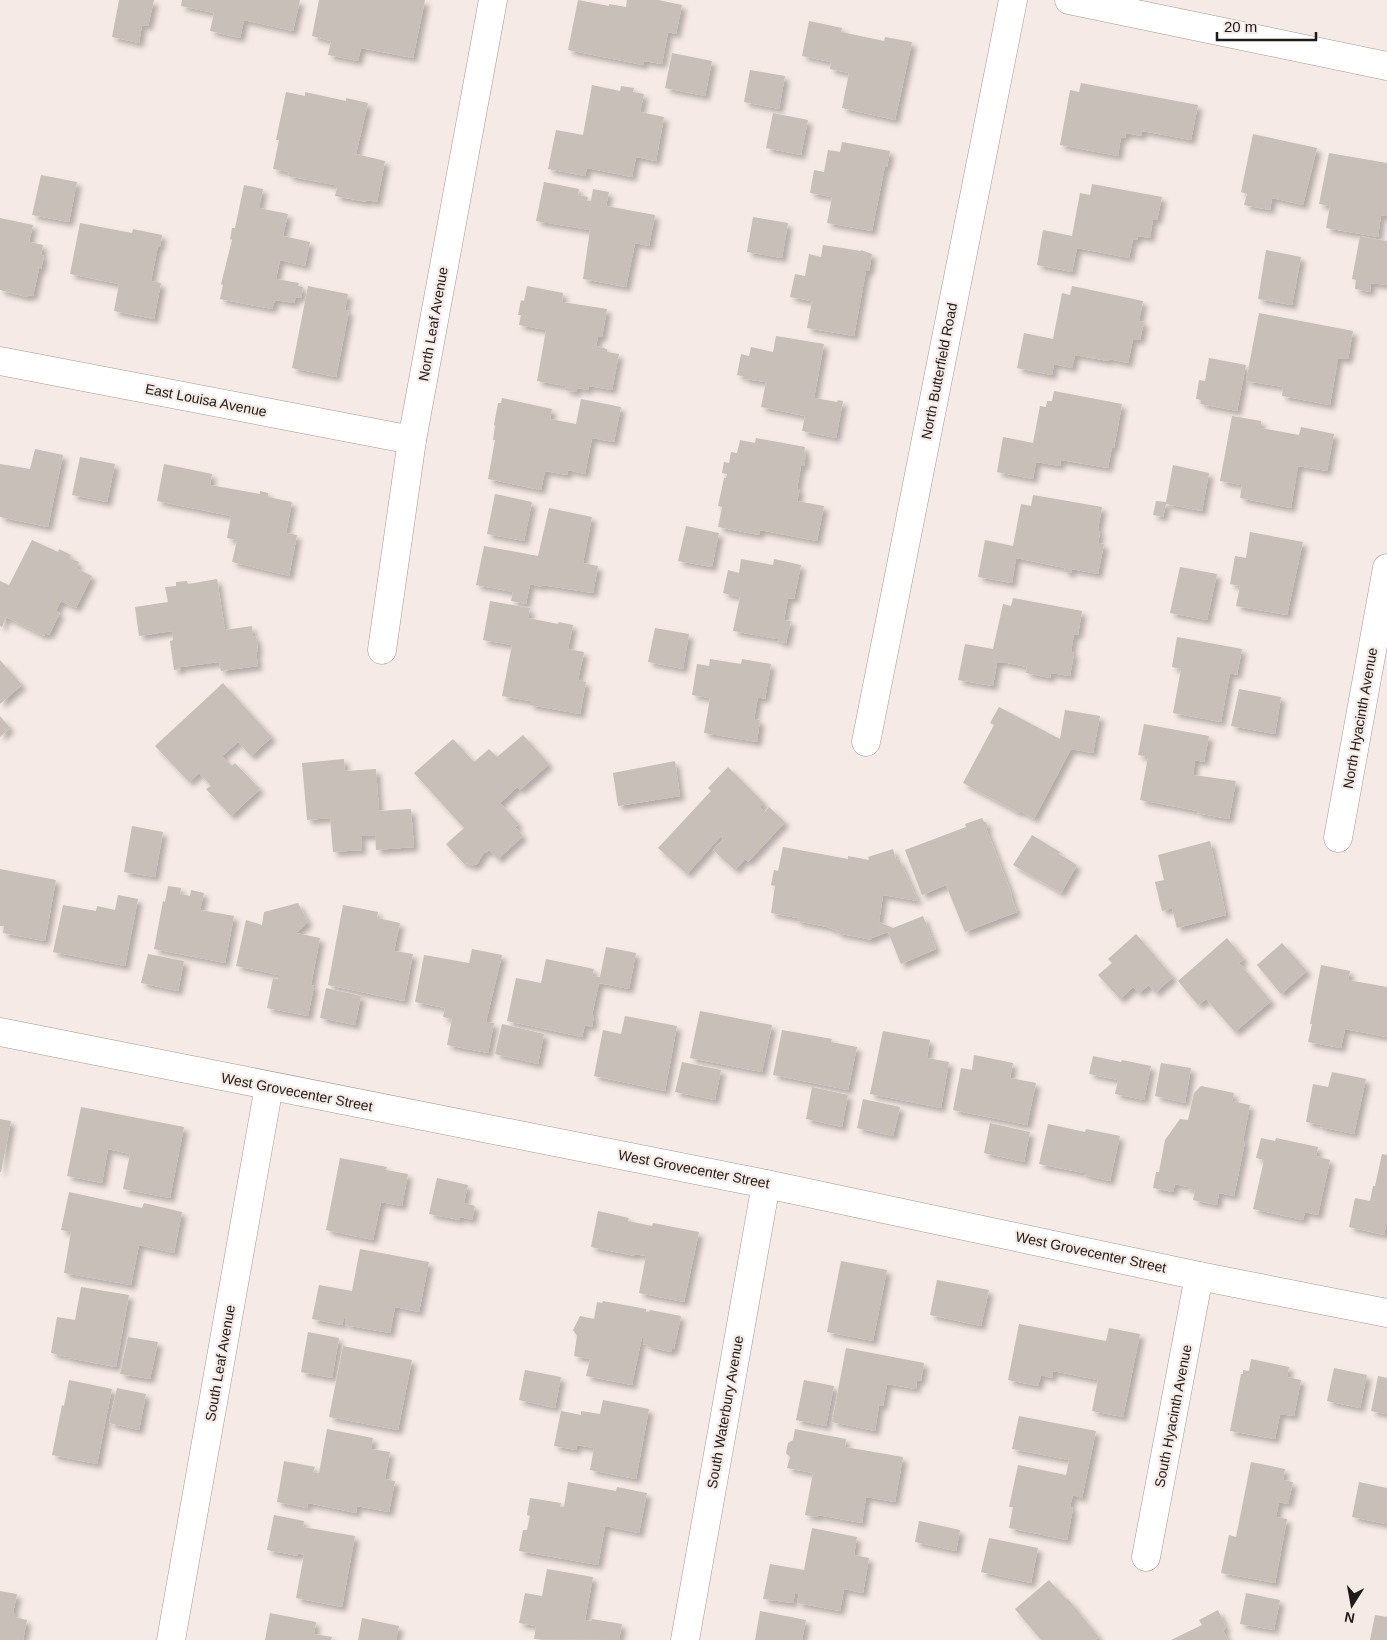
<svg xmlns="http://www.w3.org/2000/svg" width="1387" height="1640" font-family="Arial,sans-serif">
	<defs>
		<filter id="shadow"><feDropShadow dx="4.5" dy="4.5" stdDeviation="2.5" flood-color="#0004"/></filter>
	</defs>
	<rect width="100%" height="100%" fill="#f5eae5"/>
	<g fill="#c7bfb8" filter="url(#shadow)">
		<path d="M119 0H154L148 26 142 25 139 43 112 37Z"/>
		<path d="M182 0H300L293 31 244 20 240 38 210 31 214 13 181 6Z"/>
		<path d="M319 0H425L413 58 361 48 358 61 328 55 331 41 312 36Z"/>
		<path d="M578 0 609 6V4L626 7 627 0H658L682 5 676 34 668 32 662 64 644 61 643 65 568 50Z"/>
		<path d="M809 21 842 28 841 32 884 41 885 37 912 42 895 120 842 108 849 73 830 69 831 62 802 56Z"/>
		<path d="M672 53 712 61 705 96 665 88Z"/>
		<path d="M750 70 785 76 779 109 744 102Z"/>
		<path d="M1081 83 1198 105 1191 140 1142 131V136L1126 133 1125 138 1121 137 1118 156 1060 145 1070 90 1079 92Z"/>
		<path d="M592 85 620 91 621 86 634 88 633 92 644 94 640 112 664 117 656 161 636 157 632 177 587 168 585 176 548 169 556 130 583 135Z"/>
		<path d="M286 92 305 96V92L346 101V98L368 103 356 154 385 161 377 202 367 200V202L335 196 337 188H334V185L288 176 289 172 273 169 279 140H276Z"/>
		<path d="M773 113 808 120 801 155 766 148Z"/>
		<path d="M1253 134 1317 148 1303 205 1272 198 1270 210 1244 205 1247 194 1241 192Z"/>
		<path d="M842 142 890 151 887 167 885 166 872 231 827 223 832 197 810 193 814 170 824 172 828 150 840 152Z"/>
		<path d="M1329 153 1387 163V216L1381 215 1378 237 1326 228 1330 206 1319 204Z"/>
		<path d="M41 175 77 182 69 222 32 215Z"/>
		<path d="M544 182 579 189 578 195 588 197 587 201H591L593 189 609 192 606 206 655 215 649 246 635 243 626 287 583 279 590 230 536 221Z"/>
		<path d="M1092 184 1162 197 1157 220 1153 219 1150 238 1138 236 1137 240 1133 239 1129 258 1077 248 1072 272 1037 265 1043 230 1072 236 1080 193 1090 195Z"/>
		<path d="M244 185 263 189 259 208 288 214 283 236 310 242 305 266 280 260 276 279 299 283 298 286 303 287 301 298 296 297 294 303 275 300 272 309 220 299 223 285 221 284 232 240 230 239 232 228H235Z"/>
		<path d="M753 217 788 223 782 258 747 252Z"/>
		<path d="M0 218 33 225 29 242 43 245 41 255 44 256 41 269H39L33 296 28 295 27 297 0 290Z"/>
		<path d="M80 223 132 233 133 229 162 235 160 247 158 246 151 281 161 283 154 319 114 311 119 284 70 274Z"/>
		<path d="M1360 236 1387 241V285L1371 283 1370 292 1355 289 1356 280 1352 279Z"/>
		<path d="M823 245 861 251V250L872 254 869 271H866L854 336 807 328 812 301 790 297 795 274 805 276 809 254 821 257Z"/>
		<path d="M1266 250 1301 257 1292 305 1258 299Z"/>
		<path d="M308 286 348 294 345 310 349 311 336 377 292 368Z"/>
		<path d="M527 286 563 293 562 302 607 309 602 337H598L596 346 607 349V352L619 354 612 390 589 386 588 390 577 388 576 392 565 390 566 386 537 381 546 330 519 325 521 315H518L521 300 524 301Z"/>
		<path d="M1072 286 1143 301 1139 321 1144 322 1140 340 1133 339 1128 363 1109 359 1108 361 1075 355 1072 368 1054 364 1052 375 1017 368 1024 333 1053 339 1062 293 1070 295Z"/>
		<path d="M1259 313 1353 331 1348 359 1338 358 1330 405 1282 396 1283 387 1246 381Z"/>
		<path d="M776 336 824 344 814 398 837 402 838 400 843 401 836 438 802 431 805 416 761 407 766 382 745 379V377L737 375 741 354 749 356 751 347 773 352Z"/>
		<path d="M1209 358 1246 365 1237 411 1201 404V400L1196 399 1199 380 1205 381Z"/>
		<path d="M1054 391 1122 404 1114 448 1112 447 1108 468 1061 460 1060 466 1036 462 1033 479 997 472 1003 437 1033 443 1040 406 1046 407 1047 401H1052Z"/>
		<path d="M502 398 552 409 550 419 576 424 581 399 621 407 614 442 592 438 585 474 568 470 567 475 545 471 541 490 488 479 495 440H493L495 426 494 425 498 403H501Z"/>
		<path d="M1232 416 1261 421V428L1299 435 1301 427 1334 434 1327 471 1298 466 1291 508 1240 498 1242 485 1220 481Z"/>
		<path d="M756 438 805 447 804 453 806 454 804 466H801L797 489H800L797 501 824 506 817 541 760 530 759 535 718 527 722 507 718 506 724 478H726L727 474 722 473 724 462 729 463 731 452 737 453 740 440 755 443Z"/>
		<path d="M35 449 63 455 48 527 0 517V464L30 469Z"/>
		<path d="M80 457 115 464 107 502 72 495Z"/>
		<path d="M164 464 212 474 210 485 260 494V491L268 493V497L292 502 286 533 297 535 289 576 232 562 237 540 227 538 231 516 157 501Z"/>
		<path d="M1173 465 1209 473 1202 511 1166 504 1163 517 1153 515 1156 501 1166 502Z"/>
		<path d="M495 494 532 502 524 541 487 534Z"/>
		<path d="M1033 495 1102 507 1098 529 1100 533 1098 543 1104 544 1098 574 1072 569 1071 573 1064 572 1065 568 1016 558 1012 583 978 577 985 540 1013 546 1021 504 1031 506Z"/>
		<path d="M549 508 592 517 583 563 598 566 593 593 542 585V587L530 584 526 604 511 601 513 592 476 585 484 546 538 556Z"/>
		<path d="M686 526 719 533 712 567 678 561Z"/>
		<path d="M1250 532 1303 542 1287 615 1236 606 1240 586 1230 584 1235 556 1246 558Z"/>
		<path d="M32 540 58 552 59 549 71 555 69 558 79 562 76 568 92 576 76 608 61 601 56 611 60 613 49 635 45 633 44 636 6 617 2 627 0 626V581L9 585Z"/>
		<path d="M741 559 773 565 774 559 801 565 794 599 788 598 784 620 791 621 786 643 777 641V639L733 631 740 597 723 593 728 570 739 573Z"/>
		<path d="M1180 567 1217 574 1207 620 1170 613Z"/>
		<path d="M217 579 225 630 252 626 253 637 256 636 258 651 256 652 258 666 221 671 219 662 181 667V669L174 670 170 641 173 640 172 631 139 636 135 607 168 602 165 587 176 586V582L187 581 188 584Z"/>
		<path d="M1013 598 1082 611 1078 635 1074 634 1071 652 1074 653 1070 676 1051 673 1050 678 1026 673 1027 667 1003 662 997 663 993 686 958 680 965 644 993 649 1003 604 1011 606Z"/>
		<path d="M490 601 530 608 528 618 558 624 559 622 573 625 568 649 584 652 578 680 586 682 580 714 530 705V701L502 696 512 645 483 640Z"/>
		<path d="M655 628 689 634 683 669 648 662Z"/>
		<path d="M1177 637 1242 649 1237 675 1230 673 1221 722 1173 713 1181 669 1172 667Z"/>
		<path d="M710 659 741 664 742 659 771 664 765 699 758 697 754 719 760 720 757 742 704 733 710 698 692 695 697 664 709 666Z"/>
		<path d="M0 660 22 685 0 704Z"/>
		<path d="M223 683 272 737 251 756 238 742 222 756 232 766 235 763 260 789 231 816 206 789 211 786 199 773 189 782 155 746Z"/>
		<path d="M1239 689 1281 697 1275 734 1231 726Z"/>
		<path d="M999 707 1060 739 1065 710 1100 716 1093 753 1071 749 1034 819 1020 811 1019 813 963 783 994 725 990 723Z"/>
		<path d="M0 716 10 728 0 737Z"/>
		<path d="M1144 724 1209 736 1204 762 1195 760 1193 775 1236 781 1229 819 1197 813 1198 811 1140 800 1148 757 1138 755Z"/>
		<path d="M523 735 549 764 520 790 517 787 500 803 519 824 515 827 523 836 498 859 489 850 486 853 485 851 477 864 471 866 467 863 465 865 446 844 464 828 414 773 453 739 474 762 489 749 497 757Z"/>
		<path d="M344 759 345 771 376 769 379 811 411 809 414 847 376 850 375 835 361 836 362 850 333 852 330 818 307 820 302 763Z"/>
		<path d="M675 761 680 796 618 806 613 773Z"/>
		<path d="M728 767 764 803 760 807 765 812 769 807 785 822 748 862 745 859 735 870 713 850 723 839 721 836 687 874 658 848 711 791 708 788Z"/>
		<path d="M982 818 984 822H986L988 827 986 828 1012 895 1011 896 1017 912 965 932 946 885 922 895 905 850 966 827 965 824Z"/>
		<path d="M132 826 163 832 155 877 124 872Z"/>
		<path d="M1032 835 1060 852 1059 854 1077 865 1061 893 1013 865Z"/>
		<path d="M1210 841 1226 915 1177 928 1172 908 1162 911 1155 882 1164 880 1158 855Z"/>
		<path d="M783 847 848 859V856L869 860 868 857 893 849 896 860 899 859 918 901 883 895 879 922 893 928 923 916 936 949 901 964 888 932 872 938V940L837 933 838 931 827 927 797 921V918L771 913 775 886 771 885 774 870 778 871Z"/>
		<path d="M0 869 56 880 45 941 3 933 4 926H0Z"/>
		<path d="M168 886 181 888 180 894 190 896 191 890 204 893 200 910 234 916 225 963 154 949 163 901 165 902Z"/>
		<path d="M118 895 138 899 125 966 53 952 63 905 96 911 97 906 115 910Z"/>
		<path d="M298 903 308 922 296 933 320 938 311 985 314 986 308 1016 267 1008 273 978 278 979V975L236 966 246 920 262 925 264 912Z"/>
		<path d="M343 905 378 912 377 918 400 923 394 951 413 954 404 1001 328 985Z"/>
		<path d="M1136 934 1173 977 1155 993 1149 985 1139 993 1133 987 1120 999 1098 975 1112 963 1108 959Z"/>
		<path d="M1227 938 1244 959 1239 963 1271 1001 1235 1032 1206 999 1198 1005 1178 981Z"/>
		<path d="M1282 943 1307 971 1281 994 1257 965Z"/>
		<path d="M606 947 636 953 629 989 599 983 592 1015H594L592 1027 585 1025 582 1037 507 1021 516 978 541 983 546 959 594 969 592 976 600 977Z"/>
		<path d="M472 949 502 955 486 1022 494 1023 488 1053 447 1045 452 1019 443 1017 445 1008 415 1002 424 955 469 963Z"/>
		<path d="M148 954 184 961 178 991 141 983Z"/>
		<path d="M1321 965 1350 971 1348 980 1387 987V1037L1345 1029 1341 1048 1308 1042 1312 1024H1310Z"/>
		<path d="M326 988 361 996 355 1025 320 1018Z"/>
		<path d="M700 1011 772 1025 762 1072 690 1058Z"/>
		<path d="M625 1016 677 1026 665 1091 594 1076 603 1030 621 1034Z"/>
		<path d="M502 1024 544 1034 538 1064 495 1054Z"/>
		<path d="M782 1030 832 1039 831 1042 857 1047 848 1090 773 1075Z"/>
		<path d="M883 1031 930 1040 927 1058 949 1062 941 1108 870 1094Z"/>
		<path d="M974 1055 1013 1063 1010 1078 1036 1083 1027 1125 953 1110 961 1068 972 1070Z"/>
		<path d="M1093 1056 1121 1062 1122 1060 1151 1066 1144 1100 1115 1094 1118 1080 1089 1074Z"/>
		<path d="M682 1062 721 1070 715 1100 675 1092Z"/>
		<path d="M1161 1063 1191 1068 1185 1103 1155 1096Z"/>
		<path d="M1332 1072 1366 1079 1354 1134 1320 1127 1321 1125 1306 1122 1313 1084 1328 1087Z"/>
		<path d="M1201 1086 1234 1093 1232 1101 1250 1105 1243 1141 1245 1142 1234 1196 1219 1193 1217 1205 1193 1200 1195 1190 1188 1189V1187L1175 1184 1173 1192 1153 1188 1156 1172H1159L1165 1140 1180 1119 1188 1120 1194 1093Z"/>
		<path d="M812 1087 848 1095 842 1127 806 1119Z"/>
		<path d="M863 1099 900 1107 893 1136 857 1128Z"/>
		<path d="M81 1107 184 1127 170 1198 123 1189 130 1154 108 1149 102 1183 67 1176Z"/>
		<path d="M0 1119 11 1121 1 1172H0Z"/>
		<path d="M990 1123 1030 1132 1024 1162 984 1153Z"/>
		<path d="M1048 1124 1085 1132 1086 1129 1120 1136 1110 1181 1084 1175V1173L1039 1164Z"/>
		<path d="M1261 1138 1275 1141 1276 1138 1318 1147 1316 1156 1330 1160 1318 1215 1305 1212 1303 1220 1253 1209 1264 1160 1256 1158Z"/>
		<path d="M1382 1154 1387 1155V1220L1384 1235 1349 1227 1355 1198 1370 1201 1373 1186H1375Z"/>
		<path d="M340 1158 387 1167 386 1170 408 1174 402 1206 381 1202 373 1240 326 1230Z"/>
		<path d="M437 1178 468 1185 464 1203 475 1206 472 1220 460 1217V1220L429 1214Z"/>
		<path d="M69 1192 142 1208 144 1203 182 1212 174 1253 139 1245 131 1285 64 1273 71 1232 61 1230Z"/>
		<path d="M598 1211 629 1218 628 1221 652 1226 653 1223 699 1232 684 1302 639 1293 646 1256 635 1254V1256L591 1247Z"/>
		<path d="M360 1249 429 1262 419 1312 395 1307 390 1333 345 1325 346 1319H344L342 1325 312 1319 319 1285 352 1291Z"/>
		<path d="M841 1261 887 1270 873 1341 827 1332Z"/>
		<path d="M937 1280 989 1290 981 1326 930 1315Z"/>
		<path d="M81 1287 129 1295 116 1367 68 1358V1357L51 1353 57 1317 75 1320Z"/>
		<path d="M603 1301 646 1309V1312H649L650 1310 681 1316 674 1349H672L671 1352 649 1347V1345L643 1344 644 1338 642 1337 632 1385 586 1376 590 1359 574 1356 577 1336 573 1330 580 1316 594 1319 597 1302 602 1303Z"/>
		<path d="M1019 1324 1106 1341 1109 1328 1140 1334 1123 1417 1092 1411 1098 1380 1053 1371 1052 1378 1041 1375 1038 1386 1008 1380Z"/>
		<path d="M308 1332 339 1338 332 1378 301 1372Z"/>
		<path d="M128 1337 158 1342 150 1379 120 1374Z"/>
		<path d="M343 1346 412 1360 398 1430 329 1417Z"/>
		<path d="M846 1348 924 1363 921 1381 917 1380 916 1389 887 1384 883 1406 879 1405 875 1431 832 1422Z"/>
		<path d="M1251 1359 1289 1367 1287 1377 1301 1380 1294 1416 1280 1414 1275 1439 1230 1431 1241 1374H1243V1370L1249 1371Z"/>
		<path d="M1334 1368 1367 1375 1360 1408 1327 1401Z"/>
		<path d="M525 1370 561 1377 555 1408 519 1400Z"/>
		<path d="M1378 1376 1387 1378V1414L1371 1411Z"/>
		<path d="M69 1380 112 1389 97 1464 52 1455 62 1405 64 1406Z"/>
		<path d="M804 1380 834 1386 826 1426 796 1420Z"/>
		<path d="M117 1388 146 1394 139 1430 109 1423Z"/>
		<path d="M603 1400 649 1409 636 1479 590 1470 594 1448 577 1445 576 1450 554 1446 561 1411 581 1415V1411L600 1414Z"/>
		<path d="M1019 1416 1096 1431 1082 1498 1073 1495 1070 1507 1073 1508 1067 1540 1009 1528 1013 1507H1009L1018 1465 1066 1475 1069 1460 1012 1449Z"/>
		<path d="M327 1429 373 1438 371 1449 390 1452 385 1479 395 1481 389 1512 357 1506 356 1513 308 1503 307 1508 277 1502 284 1461 315 1467 313 1472 319 1473Z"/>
		<path d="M795 1429 846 1439 845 1447 903 1457 895 1502 866 1497 862 1523 818 1515 817 1517 805 1515 813 1473 787 1468 790 1457 786 1453 788 1443 793 1440Z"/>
		<path d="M1251 1462 1285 1469 1283 1480 1293 1482 1288 1504 1279 1502 1276 1517 1287 1519 1275 1583 1221 1573 1229 1535 1236 1537Z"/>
		<path d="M568 1482 616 1491 617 1487 647 1493 639 1533 605 1526 598 1565 519 1551 523 1530H527L530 1516 527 1515 530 1498 561 1503 560 1507H564Z"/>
		<path d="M1359 1482 1387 1488 1386 1524 1352 1517Z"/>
		<path d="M274 1515 304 1521 303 1527 355 1536 342 1607 296 1598 304 1555 298 1553V1556L267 1550Z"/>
		<path d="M919 1521 960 1530 956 1551 915 1542Z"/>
		<path d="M812 1528 857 1537 854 1555 869 1558 863 1593 844 1589 840 1611 797 1603 799 1594H795L793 1603 763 1599 770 1564 804 1570Z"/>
		<path d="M989 1538 1038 1548 1031 1583 981 1572Z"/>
		<path d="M547 1569 593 1577 585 1620 591 1621 592 1619 622 1624 619 1640 534 1639 536 1626 519 1623 525 1593 542 1596Z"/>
		<path d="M1049 1580 1067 1600 1068 1599 1099 1637 1095 1640H1041L1015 1609Z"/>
		<path d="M0 1591 17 1594 13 1613 15 1614 14 1617 27 1620 23 1640H0Z"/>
		<path d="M1246 1593 1280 1600 1274 1630 1240 1624Z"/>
		<path d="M1218 1610 1226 1628 1223 1630 1228 1640H1171L1202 1625 1199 1620Z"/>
		<path d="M760 1611 806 1620 802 1640H755Z"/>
		<path d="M270 1613 316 1622 314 1634 332 1637 331 1640H265Z"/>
		<path d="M1375 1615 1387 1617V1640H1370Z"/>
		<path d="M362 1618 399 1626 396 1640H358Z"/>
	</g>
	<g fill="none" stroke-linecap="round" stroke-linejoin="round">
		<defs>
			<g id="street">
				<path d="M0 361 412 440"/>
				<path d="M382 650 412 440 493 0"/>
				<path d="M866 742 1013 0"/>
				<path d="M1338 838 1387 568"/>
				<path d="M0 1032 766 1184 1199 1276 1387 1313"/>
				<path d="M1146 1557 1199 1276"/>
				<path d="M171 1640 269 1086"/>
				<path d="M685 1640 766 1184"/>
			</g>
			<path id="secondary" d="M1069 0 1387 66"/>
		</defs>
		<use href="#street" stroke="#a29893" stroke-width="29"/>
		<use href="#secondary" stroke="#a29893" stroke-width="29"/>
		<use href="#street" stroke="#fff" stroke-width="28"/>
		<use href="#secondary" stroke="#fff" stroke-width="28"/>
	</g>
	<g text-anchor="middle" stroke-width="4.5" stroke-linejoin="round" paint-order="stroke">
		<g font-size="14" fill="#1f1b19" stroke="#f5eae5">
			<text transform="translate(433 324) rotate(-80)" y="5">North Leaf Avenue</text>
			<text transform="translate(939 371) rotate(-79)" y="5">North Butterfield Road</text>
			<text transform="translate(206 400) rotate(11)" y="5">East Louisa Avenue</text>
			<text transform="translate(1360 718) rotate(-80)" y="5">North Hyacinth Avenue</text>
			<text transform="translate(297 1092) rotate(11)" y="5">West Grovecenter Street</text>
			<text transform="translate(694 1169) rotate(11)" y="5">West Grovecenter Street</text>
			<text transform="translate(1091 1252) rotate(12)" y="5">West Grovecenter Street</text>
			<text transform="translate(220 1363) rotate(-80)" y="5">South Leaf Avenue</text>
			<text transform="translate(725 1412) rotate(-80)" y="5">South Waterbury Avenue</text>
			<text transform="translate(1173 1416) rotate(-79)" y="5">South Hyacinth Avenue</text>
		</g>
	</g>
	<g transform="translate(1352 1605) rotate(191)" stroke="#f5eae5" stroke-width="4" paint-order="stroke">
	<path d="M0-4L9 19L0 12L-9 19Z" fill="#1f1b19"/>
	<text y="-8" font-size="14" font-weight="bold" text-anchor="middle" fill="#1f1b19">N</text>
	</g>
	<path d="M1217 32v8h99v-8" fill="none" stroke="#1f1b19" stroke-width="2.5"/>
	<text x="1224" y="32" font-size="15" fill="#1f1b19" stroke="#f5eae5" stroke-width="4" paint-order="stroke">20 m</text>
</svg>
